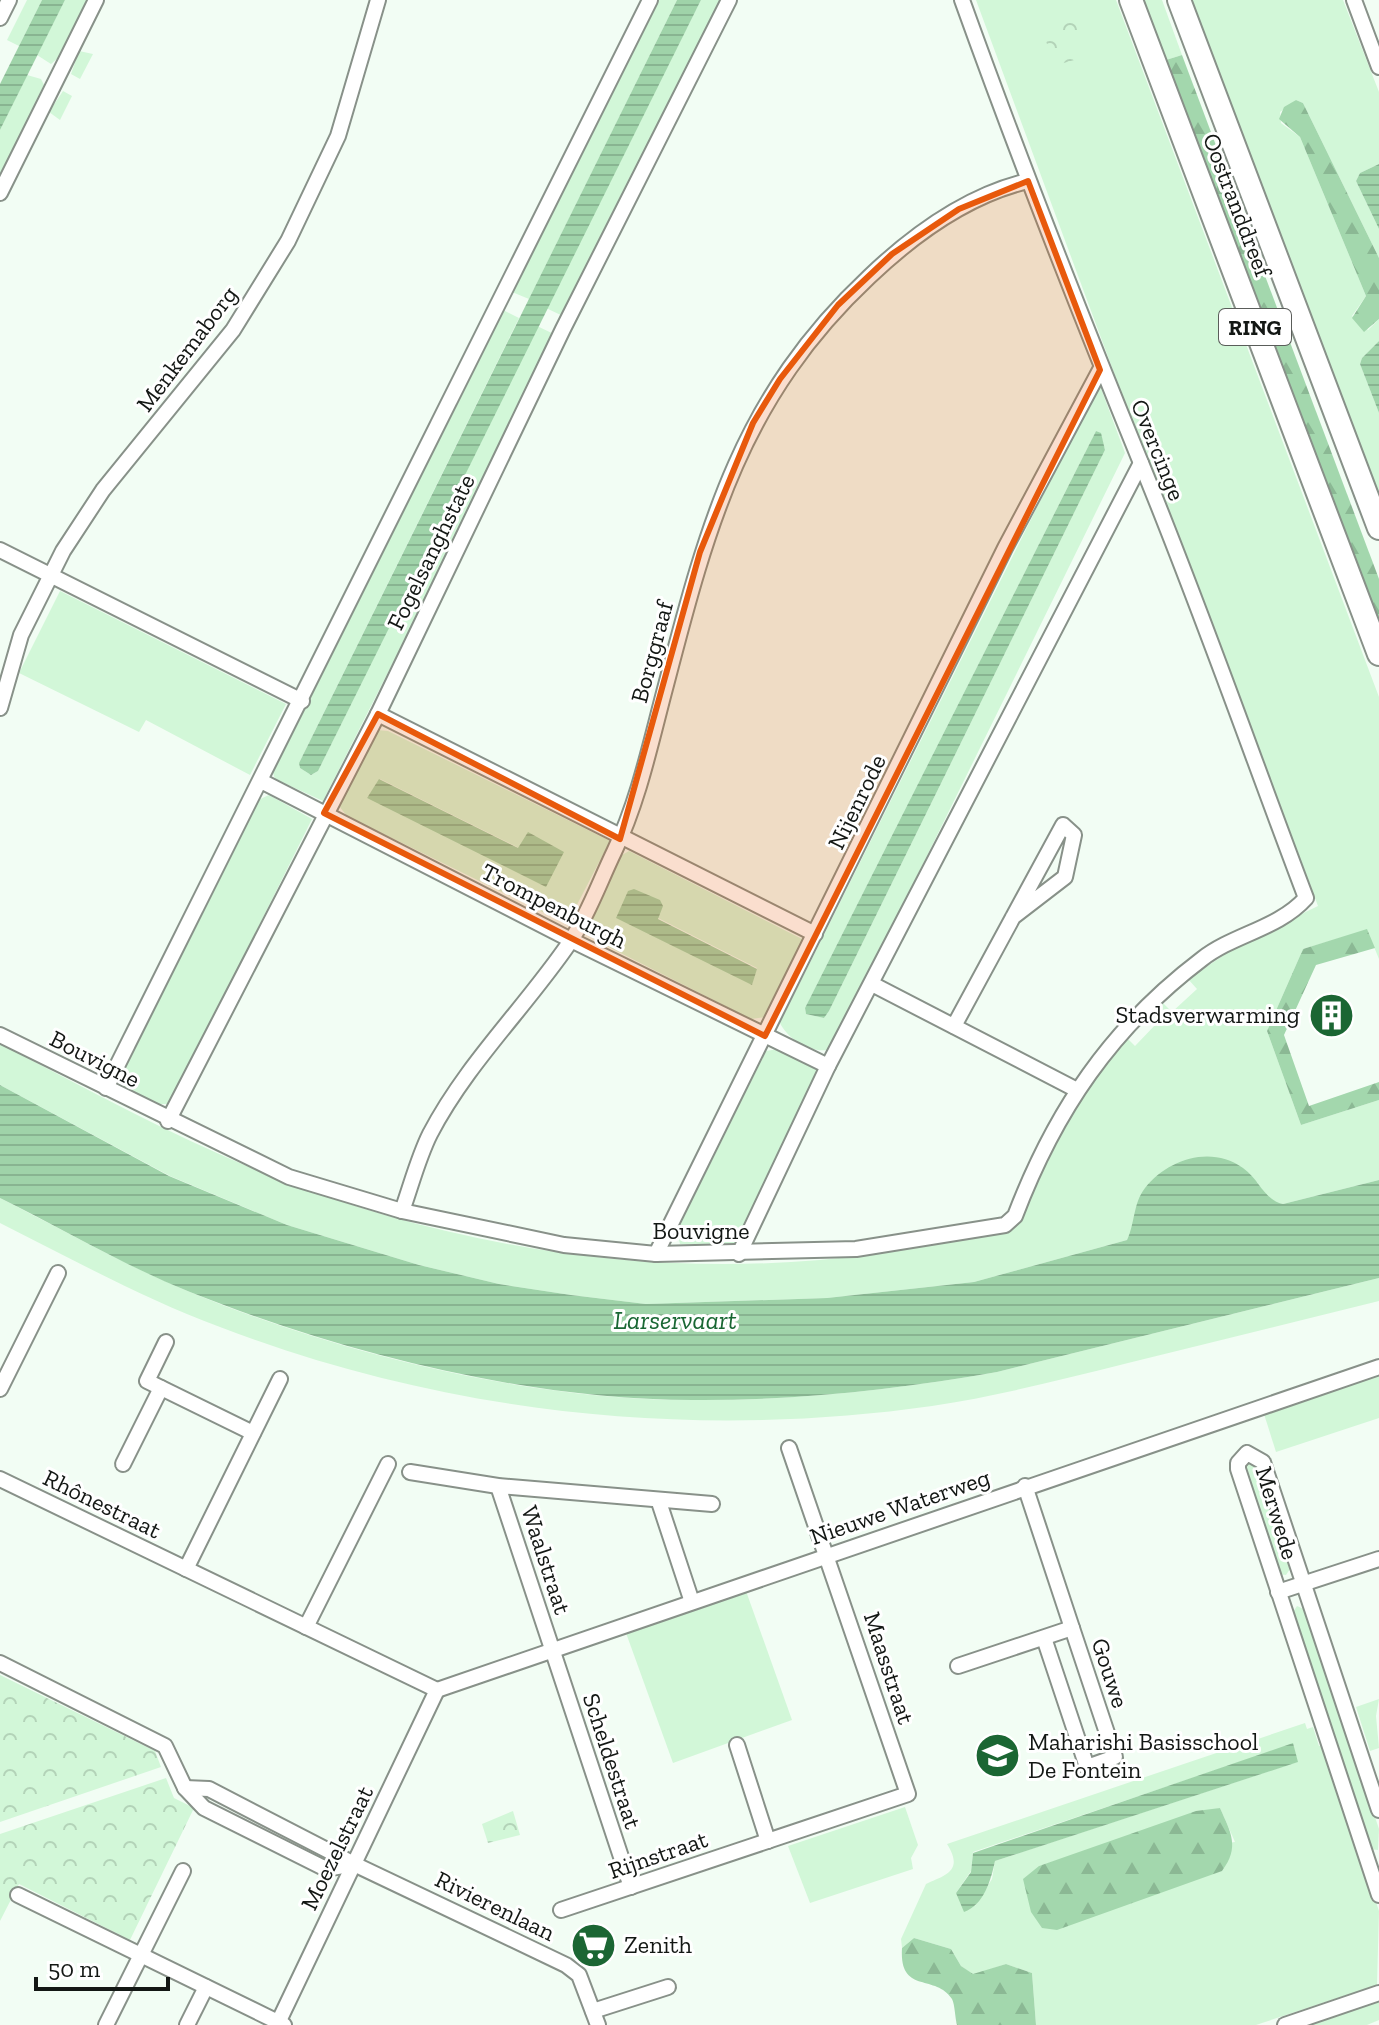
<svg xmlns="http://www.w3.org/2000/svg" width="1379" height="2025" font-family="'Zilla Slab',serif">
	<defs>
		<pattern id="forest-firs" width="22" height="20" patternUnits="userSpaceOnUse" patternTransform="scale(2)"><rect width="22" height="20" fill="#a3d7ad"/><path d="M5 1l3.5 6h-7zM16 11l3.5 6h-7z" fill="#8bb894"/></pattern>
		<pattern id="park-crowns" width="20" height="18" patternUnits="userSpaceOnUse" patternTransform="scale(2)"><rect width="20" height="18" fill="#d2f7d8"/><path d="M2 6a3 3 0 1 1 6 0M12 15a3 3 0 1 1 6 0" fill="none" stroke="#b3d3b8"/></pattern>
		<pattern id="water-rules" width="6" height="5" patternUnits="userSpaceOnUse" patternTransform="scale(2)"><rect width="6" height="5" fill="#9fd3a9"/><path d="M0 2.5h6" fill="none" stroke="#88b491"/></pattern>
	</defs>
	<rect width="100%" height="100%" fill="#f2fdf4"/>
	<g fill="#d2f7d8" fill-rule="evenodd">
		<path d="M27 0H42L19 46 7 40Z"/>
		<path d="M65 0H87L58 58 51 64 37 55Z"/>
		<path d="M658 0H677L529 299 512 292Z"/>
		<path d="M701 0H725L567 318 546 308Z"/>
		<path d="M976 0H1116L1379 697V959L1367 930 1303 949 1267 1031 1301 1125 1379 1100V1180L1283 1204 1269 1201 1257 1182 1136 1207 1135 1224 1127 1240 974 1282 827 1298 646 1304 571 1295 499 1284 419 1265 287 1225 170 1176 0 1085V1044C87 1089 174 1137 266 1174 430 1240 615 1273 791 1262 868 1258 942 1241 1017 1225L1063 1122 1125 1036 1135 1046 1158 1022 1150 1011 1161 1001 1172 1012 1197 989 1188 979 1245 941 1318 906 1200 592 1154 481Z"/>
		<path d="M1143 0H1162L1182 55 1166 60Z"/>
		<path d="M1191 0H1343L1379 92V164L1360 173 1356 181 1379 229V258L1303 103 1296 100 1280 112 1281 123 1300 137 1366 296 1352 316 1368 330 1379 319V341L1362 358 1360 364 1379 413V493Z"/>
		<path d="M79 51 93 54 80 79 71 74Z"/>
		<path d="M27 75 41 79 44 85 0 174V130Z"/>
		<path d="M63 91 72 96 60 120 49 112Z"/>
		<path d="M503 310 519 318 299 763 300 768 311 775 318 771 537 326 558 336 323 801 275 779 272 770Z"/>
		<path d="M1099 383 1125 453 832 1049C813 1055 788 1040 780 1023ZM1096 431 1100 433 1105 450 829 1011 824 1018 806 1014 805 1008Z"/>
		<path d="M60 591 286 704 250 775 146 720 139 732 19 673Z"/>
		<path d="M377 730 388 731 610 841 567 924 347 816 339 806ZM380 779 519 848 367 798Z"/>
		<path d="M269 795 312 819 177 1091 168 1104H153L123 1087V1068L256 801Z"/>
		<path d="M629 851 804 940 766 1017 751 1019 595 940 585 928 622 855ZM628 892 658 918 757 968 752 984 617 918Z"/>
		<path d="M778 1049 822 1071 737 1247 680 1244 677 1231 766 1051Z"/>
		<path d="M0 1198C63 1230 125 1265 190 1292 343 1355 536 1402 703 1400 802 1400 900 1389 997 1372L1379 1278V1301C1295 1322 1212 1342 1128 1363 1064 1379 998 1396 932 1406 692 1440 447 1414 220 1327 144 1299 72 1259 0 1223Z"/>
		<path d="M1379 1375V1418L1276 1452 1264 1414Z"/>
		<path d="M1245 1461H1256L1292 1566 1286 1575 1279 1574 1243 1469Z"/>
		<path d="M746 1591 792 1720 673 1763 626 1633Z"/>
		<path d="M1297 1606 1306 1610 1379 1829 1378 1850 1369 1849 1291 1615Z"/>
		<path d="M1379 1699 1376 1716 1379 1748 1370 1751 1356 1707Z"/>
		<path d="M1305 1723 1307 1729 1313 1727 1319 1746 1323 1745 1379 1911 1377 1985 1256 2025H1036L1032 1973 1006 1964 973 1975 961 1966 951 1949 914 1938 902 1948 901 1939 926 1884C946 1875 964 1871 947 1844ZM1293 1744 1297 1762 995 1861 992 1879 975 1906 956 1893 971 1871 973 1852ZM1220 1808 1235 1842 1039 1866Z"/>
		<path d="M905 1807 918 1845 911 1858 913 1869 810 1903 788 1846Z"/>
		<path d="M1379 2002V2020L1367 2025H1309Z"/>
	</g>
	<g fill="url(#forest-firs)">
		<path d="M1182 55 1379 579V622L1166 60Z"/>
		<path d="M1296 100 1303 103 1379 258V319L1364 332 1352 318 1366 296 1300 137 1279 119 1284 107Z"/>
		<path d="M1367 929 1375 948 1316 965 1284 1035 1309 1106 1379 1082V1100L1301 1125 1267 1031 1303 949Z"/>
		<path d="M1220 1808C1231 1833 1240 1847 1222 1871L1057 1930 1042 1928 1031 1912 1023 1879 1039 1866 1196 1811Z"/>
		<path d="M914 1938 951 1949 961 1966 973 1974 1006 1964 1032 1973 1036 2025H957C955 2018 955 2005 952 1999 935 1973 899 1995 902 1948Z"/>
	</g>
	<g fill="url(#park-crowns)">
		<path d="M1074 17 1085 57 1053 66 1042 26Z"/>
		<path d="M0 1675 155 1751 161 1767 0 1822Z"/>
		<path d="M166 1778 174 1798 194 1808 130 1940 19 1884 0 1921V1834Z"/>
		<path d="M513 1811 520 1835 488 1843 482 1824Z"/>
	</g>
	<g fill="url(#water-rules)">
		<path d="M42 0H65L0 130V84Z"/>
		<path d="M677 0H701L318 771 311 775 300 768 299 763Z"/>
		<path d="M1379 164V229L1356 181 1360 173Z"/>
		<path d="M1379 341V413L1360 364 1362 358Z"/>
		<path d="M1096 431 1101 433 1105 450 829 1011 824 1018 806 1014 805 1008Z"/>
		<path d="M379 779 518 848 528 832 564 852 546 887 367 798Z"/>
		<path d="M634 889 660 900 663 906 658 919 757 969 752 985 616 918 628 891Z"/>
		<path d="M0 1085 169 1176 287 1225 419 1265 499 1284 571 1295 646 1304 827 1298 974 1282 1127 1240C1135 1224 1133 1203 1145 1188 1168 1159 1211 1145 1243 1168 1260 1180 1263 1199 1283 1204L1379 1180V1278L997 1372C900 1389 802 1400 703 1400 535 1402 345 1354 190 1292 125 1266 63 1229 0 1198Z"/>
		<path d="M1293 1743 1298 1762 995 1861C991 1880 984 1905 964 1912L956 1893 971 1872 973 1853Z"/>
	</g>
	<g fill="none" stroke-linecap="round" stroke-linejoin="round">
		<defs>
			<g id="street">
				<path d="M1354 0 1379 67"/>
				<path d="M0 18 9 0"/>
				<path d="M0 193 96 0"/>
				<path d="M0 550 302 701"/>
				<path d="M0 708 21 635 63 551 103 490 233 330 288 241 338 136 378 0"/>
				<path d="M378 714 815 934"/>
				<path d="M261 781 571 940 828 1066"/>
				<path d="M872 984 1077 1090"/>
				<path d="M954 1026 1063 825 1074 835 1065 877 1013 917"/>
				<path d="M0 1035 289 1177 402 1211 564 1245 656 1254 856 1249 1005 1225 1015 1216C1055 1111 1111 1028 1202 959 1234 934 1278 929 1306 898 1251 753 1200 606 1141 463 1078 309 1018 156 962 0"/>
				<path d="M106 1088 650 0"/>
				<path d="M168 1121 378 714 563 329 729 0"/>
				<path d="M402 1211C411 1186 418 1158 430 1134 467 1063 525 1008 570 942 588 915 600 881 614 852 639 800 651 741 666 685 708 523 742 396 869 277 913 235 968 195 1028 181"/>
				<path d="M656 1254 1005 548 1100 370"/>
				<path d="M739 1254 828 1066 1141 463"/>
				<path d="M166 1342 147 1381 253 1433"/>
				<path d="M0 1389 58 1273"/>
				<path d="M123 1464 161 1388"/>
				<path d="M410 1472 498 1486 712 1504"/>
				<path d="M0 1479 437 1690"/>
				<path d="M498 1486 631 1887"/>
				<path d="M659 1502 692 1602"/>
				<path d="M186 1569 280 1379"/>
				<path d="M1278 1592 1379 1559"/>
				<path d="M306 1627 388 1464"/>
				<path d="M1044 1638 1087 1767 1115 1757 1072 1628"/>
				<path d="M0 1663 165 1746 185 1788 204 1808 326 1869 354 1864"/>
				<path d="M958 1666 1072 1628 1025 1486"/>
				<path d="M437 1690 1379 1367"/>
				<path d="M737 1745 768 1841"/>
				<path d="M185 1788 209 1789 354 1864 566 1965 579 1975 598 2025"/>
				<path d="M1379 1810 1263 1462 1247 1453 1238 1463V1469L1379 1895"/>
				<path d="M18 1895 284 2025"/>
				<path d="M561 1910 908 1794 789 1448"/>
				<path d="M593 2011 668 1987"/>
				<path d="M106 2025 183 1871"/>
				<path d="M187 2025 206 1987"/>
				<path d="M277 2025 437 1690"/>
				<path d="M1285 2025 1379 1993"/>
			</g>
			<g id="primary">
				<path d="M1131 0 1379 654"/>
				<path d="M1179 0 1379 528"/>
			</g>
		</defs>
		<use href="#street" stroke="#889189" stroke-width="18"/>
		<use href="#primary" stroke="#889189" stroke-width="26"/>
		<use href="#street" stroke="#fff" stroke-width="14"/>
		<use href="#primary" stroke="#fff" stroke-width="22"/>
	</g>
	<path fill="#e8590c" fill-opacity="0.2" stroke="#e8590c" stroke-width="6" stroke-linejoin="round" d="M1028 181 1100 370 765 1036 324 813 378 714 620 839 700 552 753 423 780 379 838 305 892 254 959 209Z"/>
	<defs>
		<symbol id="building-disc" viewBox="-11 -11 22 22"><circle r="9.5" fill="#1b6633" stroke="#fff"/><path d="M-4-6H4V6H1V3H-1V6H-4ZM-2.5-4.3h1.7v1.8h-1.7ZM.8-4.3h1.7v1.8H.8ZM-2.5-1h1.7V.8h-1.7ZM.8-1h1.7V.8H.8Z" fill="#fff"/></symbol>
		<symbol id="school-disc" viewBox="-11 -11 22 22"><circle r="9.5" fill="#1b6633" stroke="#fff"/><path d="M0-5L7-2L0 1L-7-2ZM-4 1L0 2.5L4 1V4Q0 6-4 4Z" fill="#fff"/></symbol>
		<symbol id="supermarket-disc" viewBox="-11 -11 22 22"><circle r="9.5" fill="#1b6633" stroke="#fff"/><path d="M-6-5.5h2.5l.6 2H6L4.5 2H-2.5L-4.4-4H-6ZM-1.5 3.2a1.3 1.3 0 1 0 .1 0ZM3 3.2a1.3 1.3 0 1 0 .1 0Z" fill="#fff"/></symbol>
	</defs>
	<g fill-rule="evenodd">
		<use href="#building-disc" x="1306" y="990" width="51" height="51"/>
		<use href="#school-disc" x="972" y="1730" width="51" height="51"/>
		<use href="#supermarket-disc" x="568" y="1920" width="51" height="51"/>
	</g>
	<g text-anchor="middle" stroke-width="6" stroke-linejoin="round" paint-order="stroke">
		<rect fill="#fff" stroke="#5a5d5a" stroke-width="2" x="1219" y="309" width="72" height="36" rx="6"/>
		<g font-size="22" font-weight="bold" fill="#131714">
			<text x="1255" y="335">RING</text>
		</g>
		<g font-size="24" fill="#131714" stroke="#fff">
			<text transform="translate(1237 205) rotate(69)" y="8">Oostranddreef</text>
			<text transform="translate(187 349) rotate(-53)" y="8">Menkemaborg</text>
			<text transform="translate(1158 450) rotate(68)" y="8">Overcinge</text>
			<text transform="translate(431 552) rotate(-64)" y="8">Fogelsanghstate</text>
			<text transform="translate(652 652) rotate(-75)" y="8">Borggraaf</text>
			<text transform="translate(857 802) rotate(-64)" y="8">Nijenrode</text>
			<text transform="translate(554 906) rotate(27)" y="8">Trompenburgh</text>
			<text transform="translate(95 1059) rotate(27)" y="8">Bouvigne</text>
			<text x="701" y="1239">Bouvigne</text>
			<text transform="translate(102 1504) rotate(26)" y="8">Rhônestraat</text>
			<text transform="translate(900 1507) rotate(-19)" y="8">Nieuwe Waterweg</text>
			<text transform="translate(1277 1513) rotate(73)" y="8">Merwede</text>
			<text transform="translate(546 1560) rotate(72)" y="8">Waalstraat</text>
			<text transform="translate(889 1668) rotate(72)" y="8">Maasstraat</text>
			<text transform="translate(1110 1673) rotate(72)" y="8">Gouwe</text>
			<text transform="translate(612 1761) rotate(72)" y="8">Scheldestraat</text>
			<text transform="translate(337 1848) rotate(-64)" y="8">Moezelstraat</text>
			<text transform="translate(658 1855) rotate(-19)" y="8">Rijnstraat</text>
			<text transform="translate(495 1906) rotate(26)" y="8">Rivierenlaan</text>
		</g>
		<g font-size="24" fill="#131714" stroke="#fff" text-anchor="start">
			<text x="1300" y="1023" text-anchor="end">Stadsverwarming</text>
			<text x="1028" y="1750">Maharishi Basisschool<tspan x="1028" dy="28">De Fontein</tspan></text>
			<text x="624" y="1953">Zenith</text>
		</g>
		<g font-size="26" font-style="italic" fill="#196733" stroke="#fff">
			<text x="675" y="1329">Larservaart</text>
		</g>
	</g>
	<path d="M36 1977v12h132v-12" fill="none" stroke="#131714" stroke-width="4"/>
	<text x="48" y="1977" font-size="24" fill="#131714" stroke="#ffffff" stroke-width="6" paint-order="stroke">50 m</text>
</svg>
